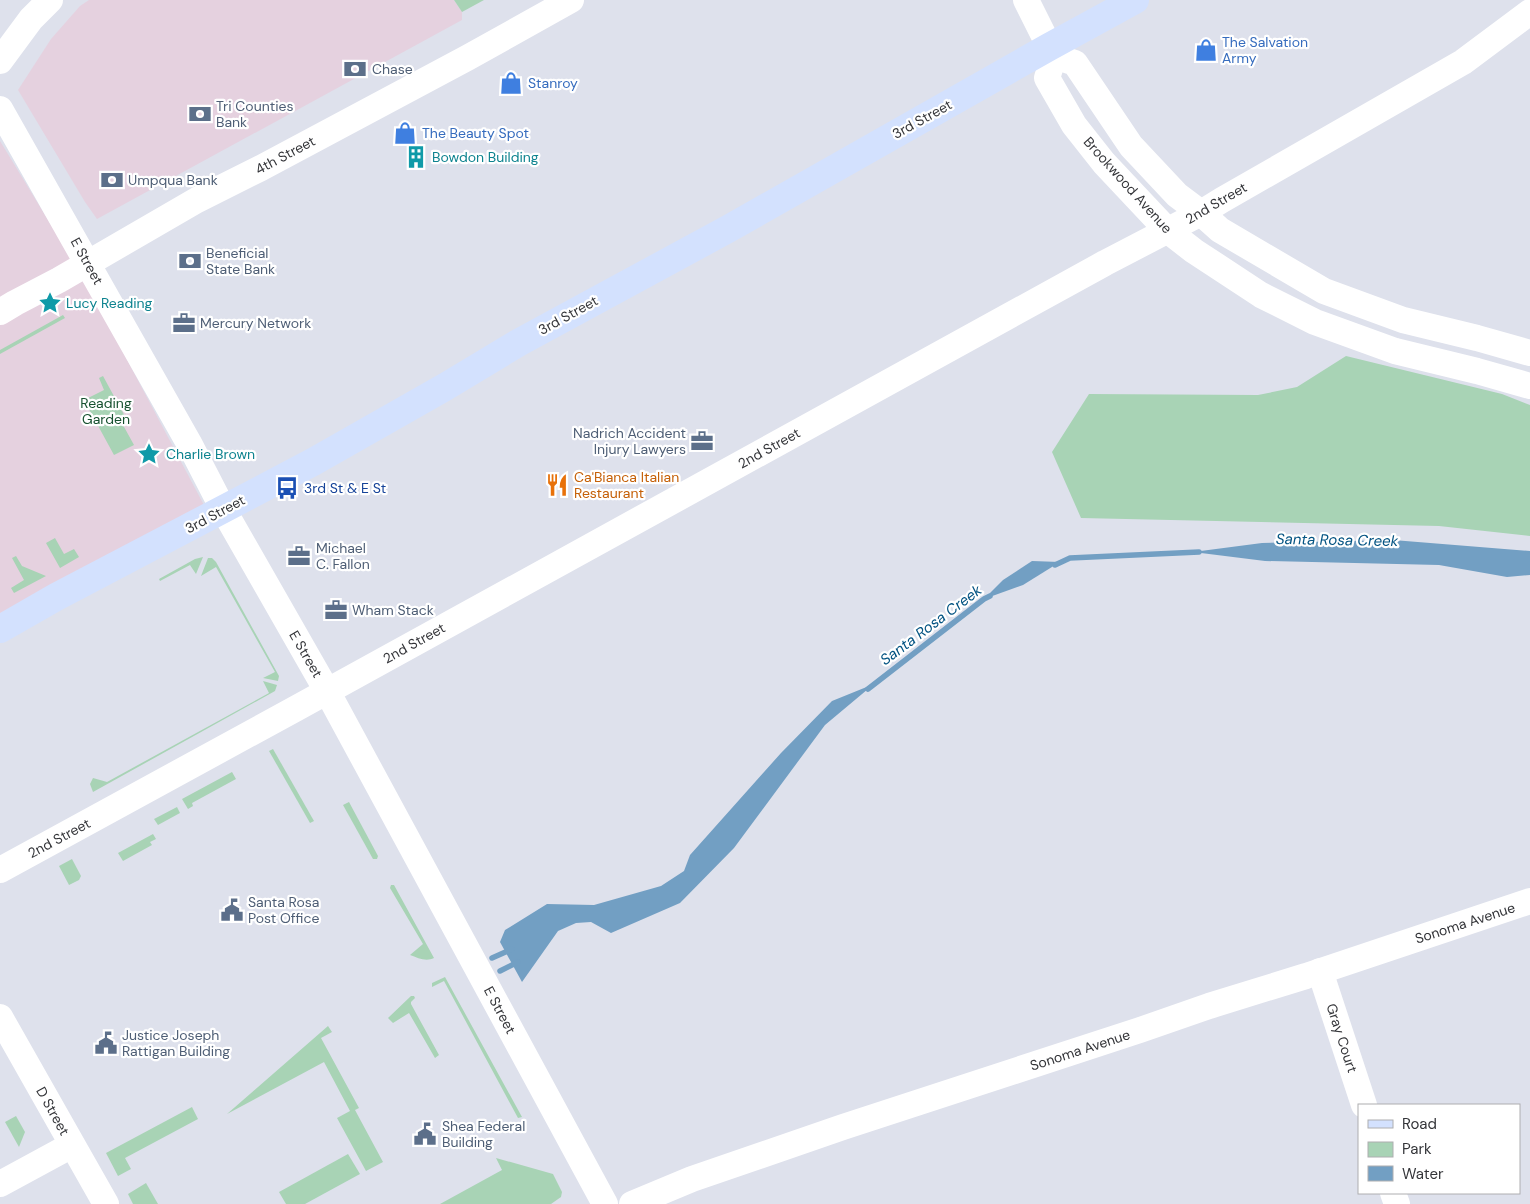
<svg xmlns="http://www.w3.org/2000/svg" width="1530" height="1204" font-family="'DM Sans',sans-serif">
	<rect width="100%" height="100%" fill="#dee1ec"/>
	<g fill="#e5d1df">
		<path d="M89 0H454L462 12V20L97 219 85 202 18 90 51 39 80 6Z"/>
		<path d="M0 141 87 284 205 507 0 622Z"/>
	</g>
	<g fill="#a8d3b5">
		<path d="M454 0H484L462 12Z"/>
		<path d="M63 315 65 318 0 354V350Z"/>
		<path d="M1346 356 1502 394 1530 405V536L1439 526 1081 518 1052 452 1089 394 1258 395 1297 387Z"/>
		<path d="M103 376 128 422 123 425 134 445 114 455 84 400 104 390 99 378Z"/>
		<path d="M55 538 64 554 74 549 79 557 60 568 46 543Z"/>
		<path d="M16 556 22 566 46 576 14 593 11 588 24 580 12 558Z"/>
		<path d="M203 557 196 574 190 565 160 581 159 579 195 559Z"/>
		<path d="M208 558H212L216 562 279 676 278 681 263 678 275 672 216 567 201 576Z"/>
		<path d="M263 681 277 685 275 691 93 792 90 784 93 778 107 782 269 693Z"/>
		<path d="M273 749 314 821 310 823 269 751Z"/>
		<path d="M232 772 236 779 192 803 193 806 188 809 182 799Z"/>
		<path d="M349 802 378 856 377 859H373L343 805Z"/>
		<path d="M177 807 180 813 158 825 154 819Z"/>
		<path d="M153 834 156 839 150 842 152 845 123 861 118 853Z"/>
		<path d="M72 859 81 876 79 880 69 885 59 866Z"/>
		<path d="M391 885H394L434 958C426 962 418 958 410 955L423 944 390 888Z"/>
		<path d="M445 977 522 1117 518 1118 444 981 432 987V983Z"/>
		<path d="M411 996H414L415 998 411 1002V1004L439 1055 435 1058 409 1013 393 1023 388 1018Z"/>
		<path d="M328 1026 332 1032 321 1038 359 1108 355 1110 383 1162 366 1171 337 1118 350 1111 324 1062 227 1114Z"/>
		<path d="M192 1107 198 1119 125 1158 131 1169 118 1176 106 1153Z"/>
		<path d="M16 1116 25 1132 19 1147 5 1122Z"/>
		<path d="M348 1154 360 1174 305 1204H286L279 1192Z"/>
		<path d="M496 1158 553 1174 562 1192 561 1197 551 1204H440L502 1170Z"/>
		<path d="M146 1183 158 1204H133L128 1194Z"/>
	</g>
	<g fill="#729fc3">
		<path d="M1393 540 1530 551V575L1507 577 1439 565 1265 561 1193 552 1262 543Z"/>
		<path d="M1032 561 1060 562 1023 585 984 599 1003 580Z"/>
		<path d="M874 684 825 725 734 848 680 903 611 933 591 922 576 923 558 931 522 982 500 942 505 930 547 904 594 905 661 886 684 871 690 855 781 753 832 701Z"/>
	</g>
	<g fill="none" stroke-linecap="round" stroke-linejoin="round">
		<g stroke="#729fc3" stroke-width="5.5">
			<path d="M1055 565 1070 558 1199 552"/>
			<path d="M868 689 984 599 990 596"/>
			<path d="M492 958 512 949"/>
			<path d="M500 971 518 962"/>
		</g>
		<g stroke="#fff" stroke-width="26">
			<path d="M1026 0 1054 56 1047 78 1074 125 1104 163 1167 230 1194 251 1261 295 1315 322 1395 351 1477 371 1530 386"/>
			<path d="M1054 56 1075 63 1131 146 1177 195 1201 213 1220 230 1324 291 1403 320 1477 338 1530 353"/>
			<path d="M0 61 31 19 50 0"/>
			<path d="M0 109 190 445 223 509 327 691 605 1204"/>
			<path d="M0 312 15 303 59 280 197 200 261 168 467 58 571 0"/>
			<path d="M0 870 295 709 1105 263 1201 213 1222 200 1463 62 1530 12"/>
			<path d="M1320 971 1364 1105"/>
			<path d="M0 1017 106 1204"/>
			<path d="M0 1184 72 1145"/>
			<path d="M1393 1193 1397 1204"/>
			<path d="M632 1204 692 1179 843 1127 1140 1030 1209 1006 1306 976 1530 901"/>
		</g>
		<path stroke="#d3e1fe" stroke-width="28" d="M0 629 56 597 313 462 445 387 518 343 728 229 1049 47 1135 0"/>
	</g>
	<defs>
		<symbol id="shop-bare" viewBox="-9 -9 18 18"><path d="M-5-2.5h2.3a2.7 3.5 0 0 1 5.4 0H5L5.5 6h-11ZM-1.5-2.5h3a1.5 2.3 0 0 0-3 0Z" fill="#3f7fe0" stroke="#fff" stroke-width="2.5" paint-order="stroke"/></symbol>
		<symbol id="bank-bare" viewBox="-9 -9 18 18"><path d="M-6-4H6V4H-6ZM0-2.3a2.3 2.3 0 1 0 0 4.6a2.3 2.3 0 1 0 0-4.6Z" fill="#5c6f8a" stroke="#fff" stroke-width="2.5" paint-order="stroke"/></symbol>
		<symbol id="building-bare" viewBox="-9 -9 18 18"><path d="M-4-6H4V6H1V3H-1V6H-4ZM-2.5-4.3h1.7v1.8h-1.7ZM.8-4.3h1.7v1.8H.8ZM-2.5-1h1.7V.8h-1.7ZM.8-1h1.7V.8H.8Z" fill="#0f9aa8" stroke="#fff" stroke-width="2.5" paint-order="stroke"/></symbol>
		<symbol id="sight-bare" viewBox="-9 -9 18 18"><path d="M0-6L1.8-2.2L6-1.7L2.9 1.2L3.7 5.4L0 3.3L-3.7 5.4L-2.9 1.2L-6-1.7L-1.8-2.2Z" fill="#0f9aa8" stroke="#fff" stroke-width="2.5" paint-order="stroke"/></symbol>
		<symbol id="office-bare" viewBox="-9 -9 18 18"><path d="M-6-3h4V-5.5h4V-3h4V5H-6ZM-1-4.5V-3h2v-1.5ZM-6 0V1H6V0Z" fill="#5c6f8a" stroke="#fff" stroke-width="2.5" paint-order="stroke"/></symbol>
		<symbol id="restaurant-bare" viewBox="-9 -9 18 18"><path d="M-5-6h1v4h1v-4h1v4h1v-4h1v5L-1.5 .5V6h-2V.5L-5-1ZM5-6V6H3V1.5H1.5Q1.5-4 5-6Z" fill="#e8710a" stroke="#fff" stroke-width="2.5" paint-order="stroke"/></symbol>
		<symbol id="bus-bare" viewBox="-9 -9 18 18"><path d="M-5-6H5V4H4V6H2V4H-2V6H-4V4H-5ZM-3.5-4V0h7V-4ZM-3.5 1.2v1.5H-2V1.2ZM2 1.2v1.5H3.5V1.2Z" fill="#1a4fb4" stroke="#fff" stroke-width="2.5" paint-order="stroke"/></symbol>
		<symbol id="civic-bare" viewBox="-9 -9 18 18"><path d="M-.6-6.5H3V-4.5H.6V-3L4-1V1h2V6H-6V1h2V-1L-.6-3ZM-1.2 2.5V6h2.4V2.5Z" fill="#5c6f8a" stroke="#fff" stroke-width="2.5" paint-order="stroke"/></symbol>
	</defs>
	<g fill-rule="evenodd">
		<use href="#shop-bare" x="1190" y="34" width="32" height="32"/>
		<use href="#bank-bare" x="339" y="53" width="32" height="32"/>
		<use href="#shop-bare" x="495" y="67" width="32" height="32"/>
		<use href="#bank-bare" x="184" y="98" width="32" height="32"/>
		<use href="#shop-bare" x="389" y="117" width="32" height="32"/>
		<use href="#building-bare" x="400" y="141" width="32" height="32"/>
		<use href="#bank-bare" x="96" y="164" width="32" height="32"/>
		<use href="#bank-bare" x="174" y="245" width="32" height="32"/>
		<use href="#sight-bare" x="34" y="287" width="32" height="32"/>
		<use href="#office-bare" x="168" y="307" width="32" height="32"/>
		<use href="#office-bare" x="686" y="425" width="32" height="32"/>
		<use href="#sight-bare" x="133" y="438" width="32" height="32"/>
		<use href="#restaurant-bare" x="541" y="469" width="32" height="32"/>
		<use href="#bus-bare" x="271" y="472" width="32" height="32"/>
		<use href="#office-bare" x="283" y="540" width="32" height="32"/>
		<use href="#office-bare" x="320" y="594" width="32" height="32"/>
		<use href="#civic-bare" x="216" y="894" width="32" height="32"/>
		<use href="#civic-bare" x="90" y="1027" width="32" height="32"/>
		<use href="#civic-bare" x="409" y="1118" width="32" height="32"/>
	</g>
	<g text-anchor="middle" stroke-width="4.5" stroke-linejoin="round" paint-order="stroke">
		<g font-size="14" fill="#366cbe" stroke="#fff" text-anchor="start">
			<text x="1222" y="47">The Salvation<tspan x="1222" dy="16">Army</tspan></text>
			<text x="528" y="88">Stanroy</text>
			<text x="422" y="138">The Beauty Spot</text>
		</g>
		<g font-size="14" fill="#4e5e75" stroke="#fff" text-anchor="start">
			<text x="372" y="74">Chase</text>
			<text x="216" y="111">Tri Counties<tspan x="216" dy="16">Bank</tspan></text>
			<text x="128" y="185">Umpqua Bank</text>
			<text x="206" y="258">Beneficial<tspan x="206" dy="16">State Bank</tspan></text>
			<text x="200" y="328">Mercury Network</text>
			<text x="686" y="438" text-anchor="end">Nadrich Accident<tspan x="686" dy="16">Injury Lawyers</tspan></text>
			<text x="316" y="553">Michael<tspan x="316" dy="16">C. Fallon</tspan></text>
			<text x="352" y="615">Wham Stack</text>
			<text x="248" y="907">Santa Rosa<tspan x="248" dy="16">Post Office</tspan></text>
			<text x="122" y="1040">Justice Joseph<tspan x="122" dy="16">Rattigan Building</tspan></text>
			<text x="442" y="1131">Shea Federal<tspan x="442" dy="16">Building</tspan></text>
		</g>
		<g font-size="14" fill="#343539" stroke="#fff">
			<text transform="translate(922 119) rotate(-29)" y="5">3rd Street</text>
			<text transform="translate(285 155) rotate(-28)" y="5">4th Street</text>
			<text transform="translate(1128 185) rotate(48)" y="5">Brookwood Avenue</text>
			<text transform="translate(1216 203) rotate(-30)" y="5">2nd Street</text>
			<text transform="translate(87 261) rotate(61)" y="5">E Street</text>
			<text transform="translate(568 315) rotate(-29)" y="5">3rd Street</text>
			<text transform="translate(769 448) rotate(-29)" y="5">2nd Street</text>
			<text transform="translate(215 514) rotate(-28)" y="5">3rd Street</text>
			<text transform="translate(414 643) rotate(-29)" y="5">2nd Street</text>
			<text transform="translate(306 654) rotate(60)" y="5">E Street</text>
			<text transform="translate(59 838) rotate(-28)" y="5">2nd Street</text>
			<text transform="translate(1465 923) rotate(-18)" y="5">Sonoma Avenue</text>
			<text transform="translate(500 1010) rotate(62)" y="5">E Street</text>
			<text transform="translate(1342 1038) rotate(72)" y="5">Gray Court</text>
			<text transform="translate(1080 1050) rotate(-18)" y="5">Sonoma Avenue</text>
			<text transform="translate(53 1111) rotate(61)" y="5">D Street</text>
		</g>
		<g font-size="14" fill="#0d838f" stroke="#fff" text-anchor="start">
			<text x="432" y="162">Bowdon Building</text>
			<text x="66" y="308">Lucy Reading</text>
			<text x="166" y="459">Charlie Brown</text>
		</g>
		<g font-size="14" fill="#175130" stroke="#fff">
			<text x="106" y="408">Reading<tspan x="106" dy="16">Garden</tspan></text>
		</g>
		<g font-size="14" fill="#c56008" stroke="#fff" text-anchor="start">
			<text x="574" y="482">Ca'Bianca Italian<tspan x="574" dy="16">Restaurant</tspan></text>
		</g>
		<g font-size="14" fill="#164399" stroke="#fff" text-anchor="start">
			<text x="304" y="493">3rd St &amp; E St</text>
		</g>
		<g font-size="15" font-style="italic" fill="#035382" stroke="#fff">
			<text transform="translate(1337 540) rotate(1)" y="5">Santa Rosa Creek</text>
			<text transform="translate(931 625) rotate(-37)" y="5">Santa Rosa Creek</text>
		</g>
	</g>
	<rect x="1358" y="1104" width="162" height="90" fill="#ffffff" stroke="#aeaeb0"/>
	<rect x="1368" y="1120" width="25" height="8" fill="#d3e1fe" stroke="#aeaeb0"/>
	<text x="1402" y="1129" font-size="15" fill="#343539">Road</text>
	<rect x="1368" y="1142" width="25" height="15" fill="#a8d3b5" stroke="#aeaeb0"/>
	<text x="1402" y="1154" font-size="15" fill="#343539">Park</text>
	<rect x="1368" y="1166" width="25" height="15" fill="#729fc3" stroke="#aeaeb0"/>
	<text x="1402" y="1179" font-size="15" fill="#343539">Water</text>
</svg>
